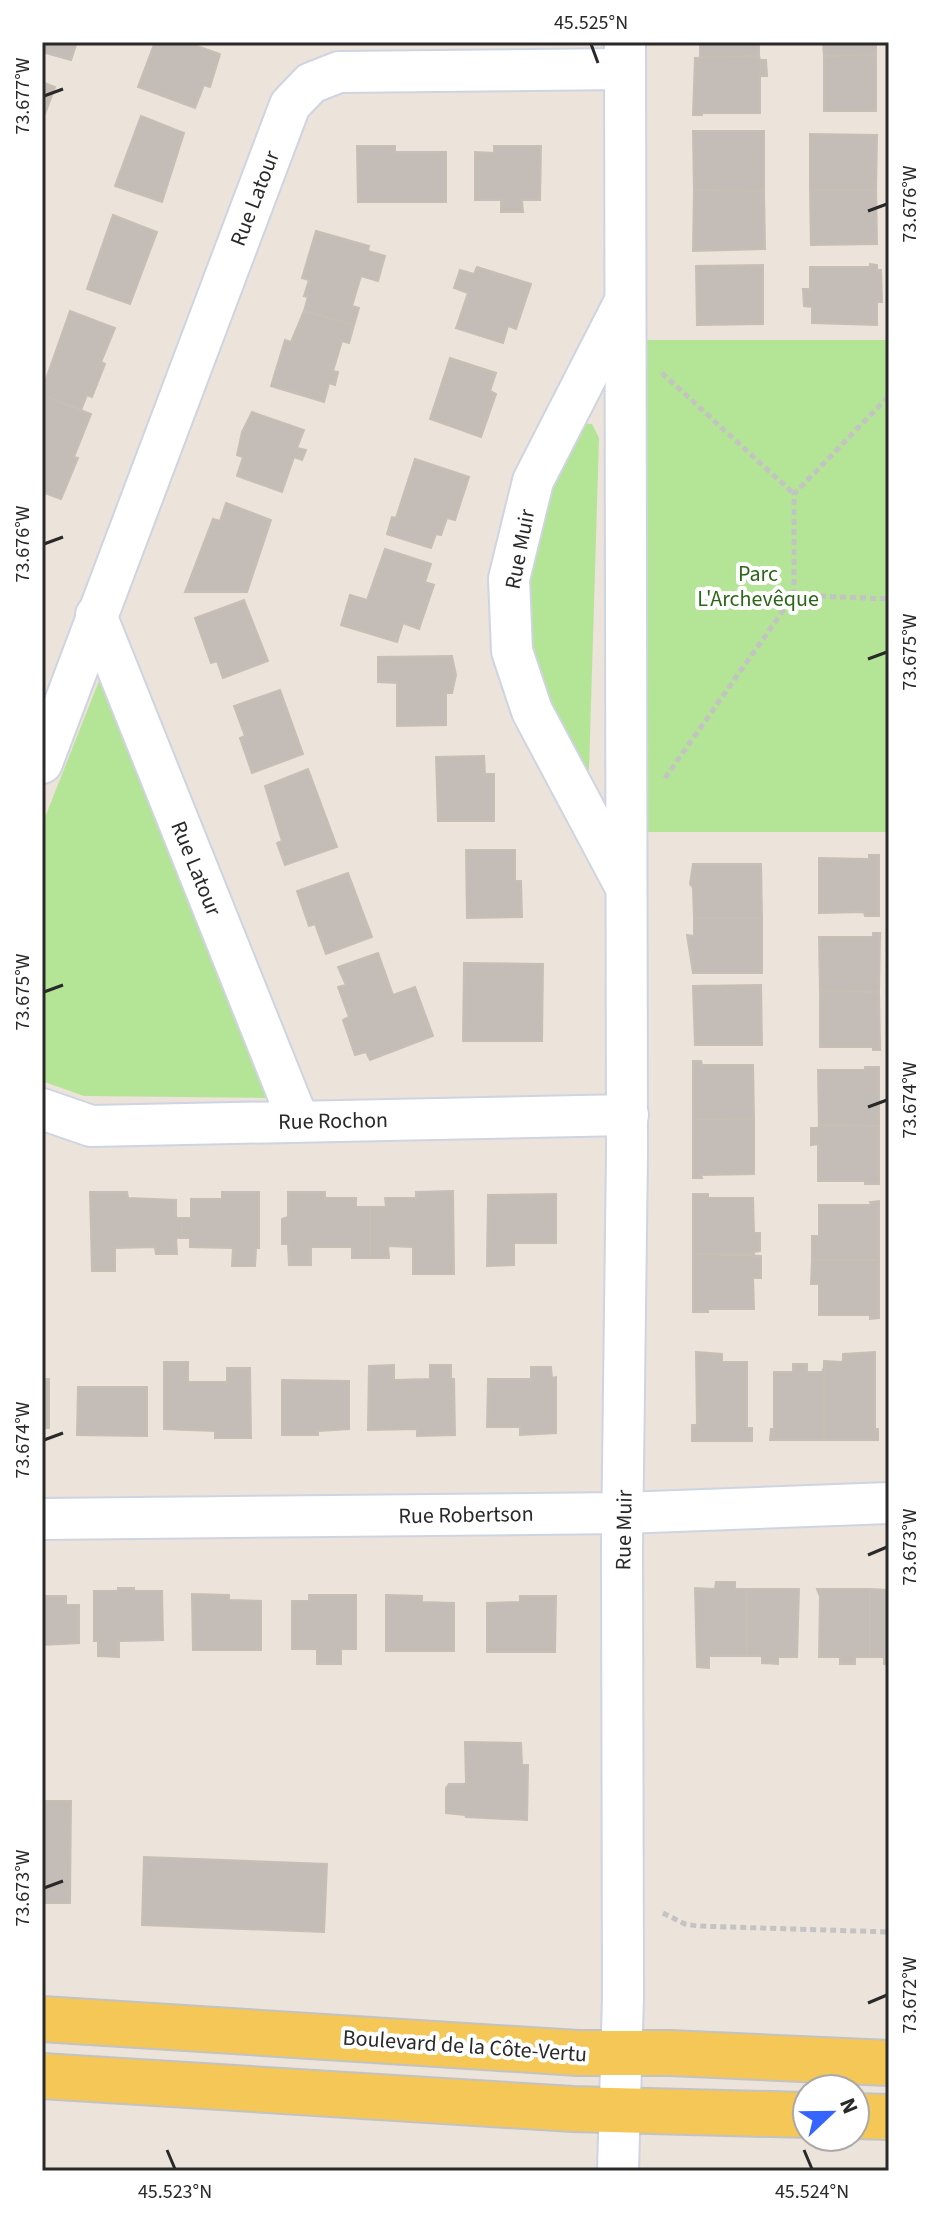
<svg xmlns="http://www.w3.org/2000/svg" width="931" height="2213" font-family="'Source Sans 3',sans-serif">
	<rect width="100%" height="100%" fill="#ece3da"/>
	<g fill="#b4e495">
		<path d="M626 340H889V832H627Z"/>
		<path d="M578 423 592 424 599 438 589 770 578 775 532 662 527 588 546 499Z"/>
		<path d="M99 681 271 1098 84 1096 42 1081V825Z"/>
	</g>
	<g fill="#c4bdb7" stroke="#c7bfb4" stroke-width="2">
		<path d="M42 42H77L71 60 42 52Z"/>
		<path d="M155 42H186L220 54 210 87 204 85 195 108 138 87Z"/>
		<path d="M700 42H759V56L700 57Z"/>
		<path d="M823 42H876V55L824 56Z"/>
		<path d="M876 55V111H824V56Z"/>
		<path d="M759 56 760 60H766L767 76H760V113H702V115H693L695 58Z"/>
		<path d="M42 82 55 87 42 122Z"/>
		<path d="M141 116 184 133 162 202 115 186Z"/>
		<path d="M693 131H764V191L694 190Z"/>
		<path d="M810 134 877 135 876 190H810Z"/>
		<path d="M357 146H395V152H446V202H358Z"/>
		<path d="M494 146H541L540 200H522L523 212H501V200H475V152L494 153Z"/>
		<path d="M694 190 764 191 765 249 693 251Z"/>
		<path d="M810 190H876L877 244 811 245Z"/>
		<path d="M113 215 157 232 130 304 87 289Z"/>
		<path d="M316 231 369 246 368 251 385 256 378 281 361 276 352 306 359 308 354 325 304 311 308 297 304 296 309 280 302 278Z"/>
		<path d="M870 264 877 265V270H881L882 302H877V325L812 323V307L804 306 803 289H810V267H870Z"/>
		<path d="M763 265V324L697 325 696 266Z"/>
		<path d="M477 267 531 284 516 329 508 326 503 343 456 328 468 293 454 288 460 270 474 274Z"/>
		<path d="M70 311 115 328 101 362 105 364 92 397 87 395 81 410 43 396 46 379Z"/>
		<path d="M304 311 354 325 349 343 342 341 333 371 338 372 335 385 329 383 324 402 271 386 285 340 291 342Z"/>
		<path d="M450 358 496 373 490 391 496 394 481 437 430 419Z"/>
		<path d="M42 395 91 414 74 457 78 458 61 499 42 492Z"/>
		<path d="M252 412 304 430 297 448 306 450 302 460 294 457 282 492 237 476 243 457 237 455 242 432Z"/>
		<path d="M415 459 469 477 455 520 447 518 441 535 436 534 431 548 387 534 392 517 396 518Z"/>
		<path d="M226 503 271 520 247 592H185L213 519 220 521Z"/>
		<path d="M385 549 431 564 425 582 434 585 419 629 403 623 397 642 341 625 350 595 367 600Z"/>
		<path d="M244 600 268 661 223 678 217 661 211 663 195 618Z"/>
		<path d="M452 656 456 675 452 693H446V725L397 726V683L378 682V657Z"/>
		<path d="M280 690 303 754 252 773 240 738 245 736 234 706Z"/>
		<path d="M484 756 485 774H494V821H438L436 757Z"/>
		<path d="M308 769 337 847 285 865 277 843 282 841 265 786Z"/>
		<path d="M466 850H515V881H521L522 917 467 918Z"/>
		<path d="M869 855H879V916H865L864 912 819 913V858L869 859Z"/>
		<path d="M693 864H761L762 918H694L693 888 690 884Z"/>
		<path d="M348 873 372 937 326 954 315 924 309 926 297 891Z"/>
		<path d="M694 918H762V973H693L687 935 694 936Z"/>
		<path d="M873 933H880L879 992 820 991 819 937H873Z"/>
		<path d="M378 953 393 995 415 987 433 1036 370 1060 366 1052 355 1055 343 1020 349 1017 338 987 346 985 338 967Z"/>
		<path d="M464 963 543 964 542 1041H463Z"/>
		<path d="M761 985 762 1045H695L693 986Z"/>
		<path d="M820 991 879 992 880 1050H873V1047H820Z"/>
		<path d="M693 1061H701L702 1065H753L754 1119 693 1120Z"/>
		<path d="M865 1067H879V1126L819 1125 818 1070H865Z"/>
		<path d="M754 1119V1174L701 1175 702 1178H693V1120Z"/>
		<path d="M819 1125 879 1126V1184H865V1181H818V1144L811 1145V1128H818Z"/>
		<path d="M453 1191 454 1274H413V1247L388 1246 389 1258H370V1207H386L385 1198H416V1192Z"/>
		<path d="M90 1192H127L128 1198 176 1200V1218H182V1238H176L177 1254H156L155 1247 115 1248V1271H92Z"/>
		<path d="M222 1192H259V1248H256L255 1266H232L233 1248 190 1247V1238H182V1218H191V1199H222Z"/>
		<path d="M288 1192H325V1198H356V1207H370V1258H352V1247H311V1265H289L288 1244H282V1219L288 1217Z"/>
		<path d="M556 1194V1243H514V1265L487 1266 488 1195Z"/>
		<path d="M693 1194H708V1198H753L754 1233H760V1251L754 1252V1254H693Z"/>
		<path d="M879 1201V1260H812V1236H819V1205H871L870 1202Z"/>
		<path d="M693 1254 761 1256V1278H753L754 1309H708V1312H693Z"/>
		<path d="M812 1260H879V1318L870 1319V1315H819V1284H811Z"/>
		<path d="M696 1352 722 1354V1362H747V1428H752V1441H692V1425H697Z"/>
		<path d="M875 1352V1429H878V1440H824V1361L843 1362V1354Z"/>
		<path d="M164 1362H188V1382H227V1368H250L251 1438H215V1431L164 1429Z"/>
		<path d="M793 1364H807V1372H822L824 1367V1440H770L771 1429H774V1372H793Z"/>
		<path d="M394 1365V1380L430 1379V1365H451V1379H454L455 1435 417 1436V1429L368 1430 369 1366Z"/>
		<path d="M531 1367H551L552 1378 556 1377V1433L520 1435V1427H487L488 1379H531Z"/>
		<rect x="42" y="1379" width="7" height="49"/>
		<path d="M282 1380 349 1381V1429L318 1431V1435H282Z"/>
		<path d="M78 1387H147V1436L77 1435Z"/>
		<path d="M716 1582H735V1589H747V1656H709V1668L697 1667 695 1588 715 1589Z"/>
		<path d="M118 1588H134V1591H162L163 1640 119 1641V1657L98 1656V1641H94V1591H118Z"/>
		<path d="M747 1589H799L797 1657H778V1664L762 1663V1656H747Z"/>
		<path d="M817 1589H870V1657H855V1664H840V1657H819L820 1597Z"/>
		<path d="M870 1589 889 1590V1664H884V1657H870Z"/>
		<path d="M192 1594 229 1595V1600L261 1601V1650H193Z"/>
		<path d="M309 1595H356V1649H341V1664H317V1649H292V1601H309Z"/>
		<path d="M386 1595 422 1596V1602L454 1603V1651H386Z"/>
		<path d="M42 1596H66V1605H79V1643L42 1645Z"/>
		<path d="M520 1596H556L555 1652H487V1603L520 1602Z"/>
		<path d="M465 1742 521 1743 522 1765H528L527 1820 466 1817 465 1815 446 1813V1788L449 1784H466Z"/>
		<path d="M42 1801H71L70 1903H42Z"/>
		<path d="M144 1857 327 1864 324 1932 142 1925Z"/>
	</g>
	<g fill="none" stroke-linecap="round" stroke-linejoin="round">
		<defs>
			<g id="minor">
				<path d="M96 615 298 1120"/>
				<path d="M42 763 290 105 311 83 339 72 625 69"/>
				<path d="M623 882 532 711 512 651 509 579 533 481 623 305"/>
				<path d="M42 1109 91 1126 628 1115"/>
				<path d="M42 1519 623 1513 889 1503"/>
				<path d="M618 2171 623 1997 622 1546 627 1152 625 42"/>
			</g>
			<g id="major">
				<path d="M42 2019 578 2053H670L889 2063"/>
				<path d="M42 2076 573 2109 807 2115"/>
				<path d="M855 2116 889 2117"/>
			</g>
		</defs>
		<use href="#minor" stroke="#cfd4e3" stroke-width="44"/>
		<use href="#major" stroke="#c3c3c3" stroke-width="48"/>
		<g stroke="#c3c3c3" stroke-width="5" stroke-dasharray="6 4" stroke-linecap="butt">
			<path d="M662 373 794 494"/>
			<path d="M794 595V494L889 396"/>
			<path d="M665 778 794 595 889 599"/>
			<path d="M663 1913 685 1924 697 1926 889 1932"/>
		</g>
		<use href="#minor" stroke="#fff" stroke-width="40"/>
		<use href="#major" stroke="#f4c757" stroke-width="44"/>
	</g>
	<path fill="none" stroke="#292929" stroke-width="3" d="M591 44 598 63M44 96 63 89M868 211 887 204M44 544 63 537M868 659 887 652M44 992 63 985M868 1107 887 1100M44 1440 63 1433M868 1555 887 1547M44 1888 63 1881M868 2003 887 1995M167 2150 175 2169M804 2150 812 2169"/>
	<g text-anchor="middle" stroke-width="8" stroke-linejoin="round" paint-order="stroke">
		<g font-size="22" fill="#292929" stroke="#fff">
			<text transform="translate(254 198) rotate(-69)" y="8">Rue Latour</text>
			<text transform="translate(519 549) rotate(-79)" y="8">Rue Muir</text>
			<text transform="translate(197 868) rotate(68)" y="8">Rue Latour</text>
			<text transform="translate(333 1120) rotate(-1)" y="8">Rue Rochon</text>
			<text transform="translate(466 1514) rotate(-1)" y="8">Rue Robertson</text>
			<text transform="translate(623 1530) rotate(-89)" y="8">Rue Muir</text>
			<text transform="translate(465 2045) rotate(4)" y="8">Boulevard de la Côte-Vertu</text>
		</g>
		<g font-size="22" fill="#2c6718" stroke="#fff">
			<text x="758" y="581">Parc<tspan x="758" dy="25">L'Archevêque</tspan></text>
		</g>
	</g>
	<rect width="931" height="2213" fill="none" stroke="#ffffff" stroke-width="88"/>
	<g transform="translate(831 2113) rotate(68)"><circle r="38" fill="#ffffff" stroke="#a9a9a9" stroke-width="2"/>
	<path d="M0-6L14 30L0 20L-14 30Z" fill="#3564fe"/>
	<text y="-12" font-size="22" font-weight="bold" text-anchor="middle" fill="#292929">N</text>
	</g>
	<rect x="44" y="44" width="843" height="2125" fill="none" stroke="#292929" stroke-width="3"/>
	<g font-size="20" text-anchor="middle" fill="#292929">
		<text x="591" y="29">45.525°N</text>
		<text transform="translate(22 96) rotate(-90)" y="7">73.677°W</text>
		<text transform="translate(909 204) rotate(-90)" y="7">73.676°W</text>
		<text transform="translate(22 544) rotate(-90)" y="7">73.676°W</text>
		<text transform="translate(909 652) rotate(-90)" y="7">73.675°W</text>
		<text transform="translate(22 992) rotate(-90)" y="7">73.675°W</text>
		<text transform="translate(909 1100) rotate(-90)" y="7">73.674°W</text>
		<text transform="translate(22 1440) rotate(-90)" y="7">73.674°W</text>
		<text transform="translate(909 1547) rotate(-90)" y="7">73.673°W</text>
		<text transform="translate(22 1888) rotate(-90)" y="7">73.673°W</text>
		<text transform="translate(909 1995) rotate(-90)" y="7">73.672°W</text>
		<text x="175" y="2198">45.523°N</text>
		<text x="812" y="2198">45.524°N</text>
	</g>
</svg>
